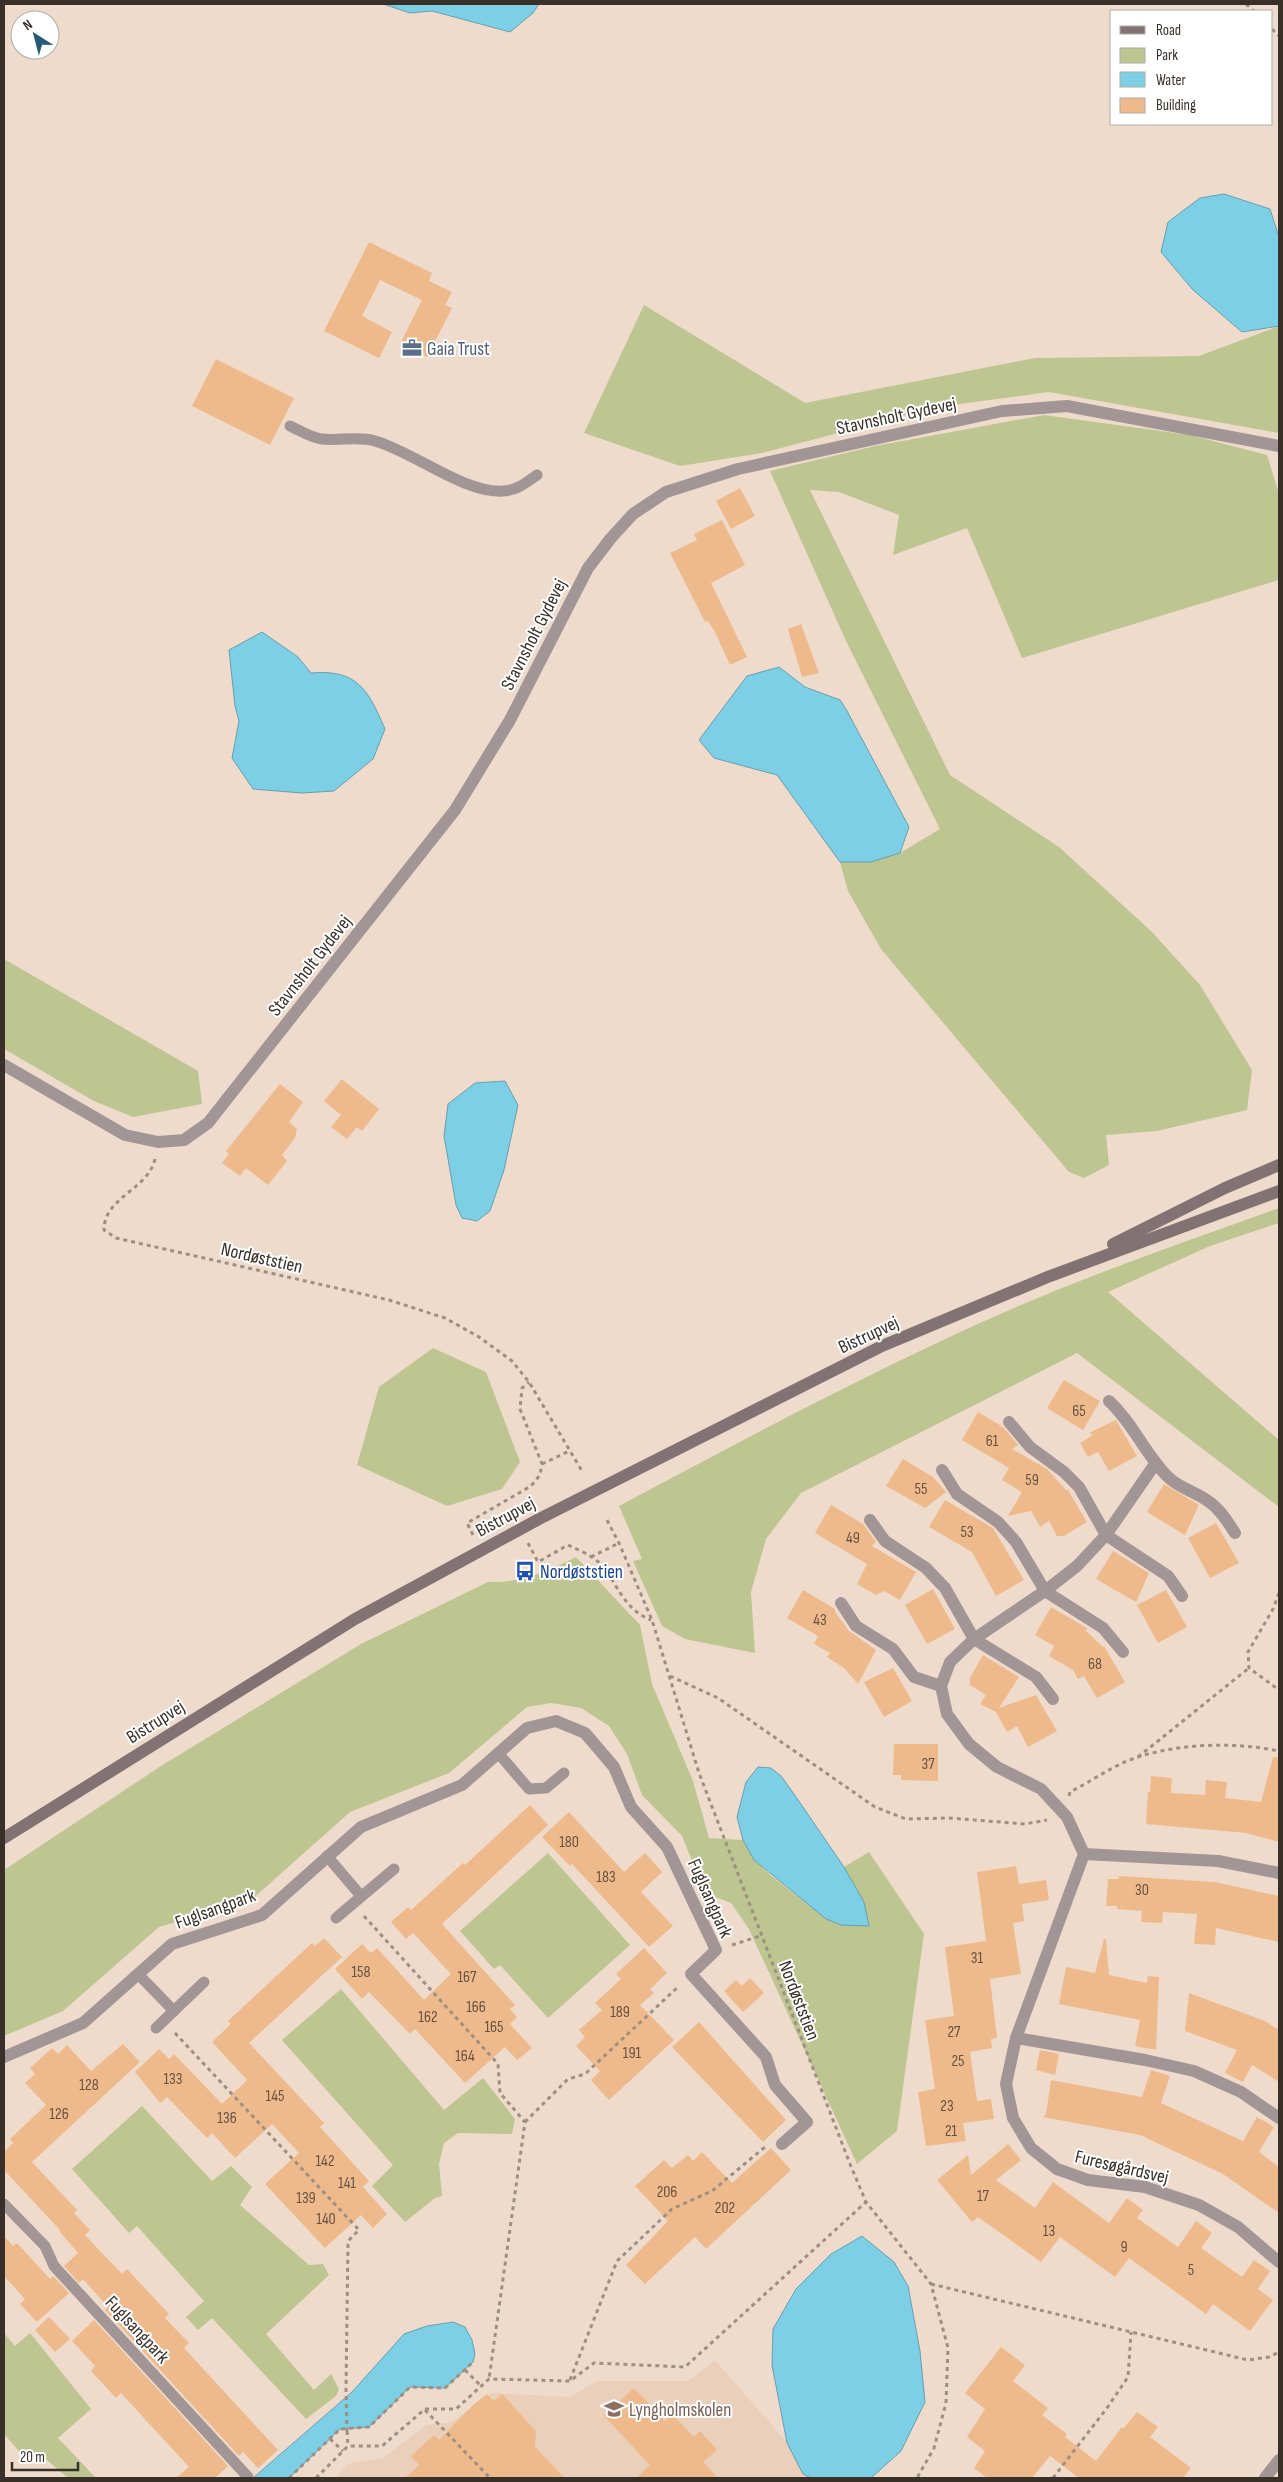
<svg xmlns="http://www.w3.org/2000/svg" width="1283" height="2482" font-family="'Sofia Sans Condensed',sans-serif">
	<rect width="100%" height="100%" fill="#efdbcb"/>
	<path fill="#ead0ba" d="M715 2360 818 2478H335L350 2463 383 2458 426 2425 452 2422 492 2393 570 2397 597 2381H688Z"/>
	<g fill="#bdc591">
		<path d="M644 305 805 403 1035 358 1199 356 1279 326V433L1049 392 937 407 762 453 680 466 584 433Z"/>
		<path d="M1044 415 1190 435 1267 455 1279 494V580L1022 658 967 528 893 555 899 515 839 492 810 490 950 775 1059 847 1151 931 1200 985 1252 1070 1247 1110 1157 1131 1106 1135 1109 1165 1084 1178 1069 1172 881 949 848 891 840 862H871L900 853 940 829 846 641 770 471 875 446Z"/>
		<path d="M4 959 198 1071 202 1104 133 1117 94 1101 4 1049Z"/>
		<path d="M1279 1208V1223L1210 1246 1108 1292 1279 1440V1507L1077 1353 801 1493 766 1539 751 1592 755 1653 685 1639 662 1626 633 1561 642 1559 619 1506C747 1438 875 1369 1007 1311 1096 1272 1188 1241 1279 1208Z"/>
		<path d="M433 1348 486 1372 520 1462 502 1489 447 1506 357 1465 379 1387Z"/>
		<path d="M576 1557 640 1625 652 1684 693 1781 709 1838 743 1840 754 1860 770 1875 826 1919 841 1925 864 1902 844 1867 869 1852 924 1934 897 2131 857 2164 749 1929 731 1903 705 1893 682 1836 642 1795 627 1754 609 1726 581 1708 551 1703 527 1707 449 1773 350 1812 250 1901 159 1927 63 2011 4 2036V1870L161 1766 361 1644 488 1582C522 1583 546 1572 576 1557Z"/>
		<path d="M548 1853 630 1945 548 2018 500 1965 494 1969 460 1931Z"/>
		<path d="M341 1989 444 2110 483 2078 515 2119 512 2134 458 2133 444 2143 439 2164 442 2196 435 2198 405 2222 372 2186 393 2165 282 2040Z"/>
		<path d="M142 2106 212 2181 231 2166 252 2187 240 2205 309 2265 323 2264 329 2275 266 2334 314 2390 331 2374 339 2389 336 2396 306 2419 212 2318 198 2330 186 2317 204 2301 137 2226 129 2233 72 2169Z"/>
		<path d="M4 2333 15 2346 30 2333 91 2409 58 2438 96 2478H68L40 2454 26 2459 4 2434Z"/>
	</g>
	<g fill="#7dcfe5" stroke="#689fad">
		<path d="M383 4H539L533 13 510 32 432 11 410 13Z"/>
		<path d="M1224 194 1270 209 1279 237V326L1242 332 1193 290 1161 252 1168 222 1200 198Z"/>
		<path d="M262 632 298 657 311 673C358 669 368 690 385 729L373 759 334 791 302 793 253 789 232 758 239 721 235 706 229 650Z"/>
		<path d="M779 667 805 687 840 700 846 709 909 827 900 853 871 862H840L777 775 714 758 699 740 747 676Z"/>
		<path d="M505 1081 518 1105 504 1170 490 1211 477 1221 462 1218 456 1205 444 1136 448 1104 475 1083Z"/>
		<path d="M758 1767 771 1768 781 1776 794 1794 844 1867 864 1902 869 1926 841 1925 826 1919 754 1860 743 1840 737 1817 746 1782Z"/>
		<path d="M862 2236 894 2262 908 2286 920 2351 925 2402 901 2451 871 2478H811L803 2474 787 2443 772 2365 773 2329 796 2289 831 2254Z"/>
		<path d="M453 2322 465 2327 472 2340 475 2354 473 2362 445 2388 410 2387 369 2427 340 2429 289 2478H253L352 2392 404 2334 427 2326Z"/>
	</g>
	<g fill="#eeba8c">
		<path d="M369 242 432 273 429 281 452 292 445 305 452 308 427 357 400 344 422 300 380 280 362 316 392 332 379 358 324 331Z"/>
		<path d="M216 359 294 398 270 445 192 406Z"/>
		<path d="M740 488 755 516 731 529 716 501Z"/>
		<path d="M722 520 745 565 711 583 747 657 730 665 715 632 708 621 705 622 670 553 697 540 694 534Z"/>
		<path d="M801 624 819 673 802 677 788 629Z"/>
		<path d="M342 1079 379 1109 362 1131 357 1127 347 1139 331 1127 341 1115 324 1101Z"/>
		<path d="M280 1084 303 1102 289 1122 297 1129 295 1138 282 1155 287 1161 268 1185 246 1168 240 1176 222 1163 229 1154 226 1151Z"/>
		<path d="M1064 1380 1100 1401 1083 1430 1047 1408Z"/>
		<path d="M978 1412 1003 1427 1018 1445 1012 1449 1047 1469 1066 1490H1068L1087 1522 1064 1536H1057L1049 1521 1040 1527 1031 1511 1008 1516 1022 1492 1002 1480 1009 1468 962 1440Z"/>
		<path d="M1116 1420 1137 1456 1109 1471 1098 1452 1088 1457 1080 1443 1093 1435 1089 1433Z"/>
		<path d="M903 1459 933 1477 946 1492 925 1508 886 1486Z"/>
		<path d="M1164 1484 1199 1505 1185 1535 1147 1512Z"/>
		<path d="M945 1500 993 1528 1024 1580 996 1596 972 1552 929 1527Z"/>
		<path d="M831 1505 863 1524 876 1542 872 1546 916 1572 900 1600 884 1591 876 1595 857 1584 867 1564 815 1533Z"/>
		<path d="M1216 1523 1239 1563 1210 1578 1188 1538Z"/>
		<path d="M1113 1551 1149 1573 1136 1602 1096 1579Z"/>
		<path d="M933 1589 955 1629 927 1644 905 1605Z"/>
		<path d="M803 1590 835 1609V1612L849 1631 876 1650 858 1684 844 1668 827 1657 830 1653 814 1644 818 1636 787 1618Z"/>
		<path d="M1166 1590 1187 1627 1158 1643 1137 1605Z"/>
		<path d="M1051 1607 1087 1628 1086 1631 1103 1647 1104 1646 1125 1682 1097 1698 1084 1676 1078 1679 1073 1670 1049 1656 1054 1646 1035 1635Z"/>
		<path d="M983 1655 1019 1677 999 1708 1036 1695 1057 1731 1028 1747 1017 1726 1007 1732 996 1712 980 1704 986 1695 970 1685V1678Z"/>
		<path d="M893 1668 912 1701 884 1717 864 1682Z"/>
		<path d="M894 1744H938V1781L901 1780V1775H893Z"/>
		<path d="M1273 1757 1279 1758V1842L1246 1833 1146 1824 1148 1792H1150L1151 1776 1172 1778 1171 1793 1205 1795 1206 1780 1227 1782 1225 1798 1261 1802Z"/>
		<path d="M530 1805 548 1825 442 1924 515 2005 510 2009 517 2017 510 2024 532 2048 517 2060 505 2047 465 2083 415 2029 410 2034 369 1992 362 1999 335 1969 362 1944 371 1953 377 1948 424 2000 451 1974 413 1933 406 1939 391 1922 408 1907 411 1910 463 1863 465 1865Z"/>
		<path d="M569 1812 624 1872 645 1853 662 1872 641 1892 673 1926 649 1947 572 1864 570 1866 542 1837Z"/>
		<path d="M1016 1866 1019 1884 1046 1880 1049 1900 1022 1904 1024 1921 1013 1923 1021 1974 990 1979 997 2038 991 2039 992 2048 970 2052 977 2101 991 2099 994 2119 963 2123 966 2141 926 2146 918 2092 935 2089 925 2020 954 2016 945 1947 986 1941 977 1872Z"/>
		<path d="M1119 1876 1215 1882 1279 1896V1942L1216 1928 1215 1945 1194 1944 1197 1914 1163 1912 1162 1923 1141 1922 1142 1911 1117 1909V1906H1106L1108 1879H1119Z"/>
		<path d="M324 1938 342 1957 249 2043 324 2123 320 2127 369 2181 363 2187 387 2214 373 2228 361 2215 325 2248 265 2184 299 2153 272 2124 235 2158 212 2133 207 2138 167 2097 160 2103 135 2072 159 2049 169 2059 174 2054 222 2104 247 2080 212 2042 231 2024 228 2021 312 1943 315 1946Z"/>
		<path d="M1104 1939H1106L1109 1975 1147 1983 1148 1976 1159 1977 1156 2050 1135 2046 1140 2020 1059 2004 1066 1967 1095 1973Z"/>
		<path d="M644 1948 667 1973 650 1989 654 1993 640 2005 674 2040 609 2100 591 2080 600 2071 576 2046 585 2037 579 2030 602 2010 595 2003 621 1979 616 1974Z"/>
		<path d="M750 1978 764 1993 743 2012 724 1991 736 1980 742 1986Z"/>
		<path d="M1189 1993 1265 2021 1279 2030V2082L1252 2065 1243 2082 1225 2073 1237 2050 1185 2031Z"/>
		<path d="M699 2022 786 2120 763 2142 672 2047Z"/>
		<path d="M123 2044 140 2062 32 2162 77 2210 74 2213 90 2230 85 2235 122 2274 127 2269 169 2314 165 2318 189 2343 184 2348 278 2450 258 2468 243 2452 239 2456 105 2310 108 2307 83 2279 79 2283 64 2266 78 2253 59 2231 60 2230 4 2170V2152L13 2143 10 2139 46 2105 25 2083 35 2074 30 2068 52 2048 58 2054 67 2045 91 2071Z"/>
		<path d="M1040 2050 1059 2054 1055 2075 1036 2070Z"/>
		<path d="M1151 2070 1170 2076 1161 2103 1243 2141 1257 2117 1274 2127 1259 2152 1279 2167V2213L1223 2174 1140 2135 1043 2117 1046 2114 1051 2080 1142 2097Z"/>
		<path d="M1008 2144 1021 2160 996 2180 1035 2208 1053 2182 1109 2223 1127 2198 1143 2210 1137 2218 1178 2247 1196 2221 1212 2233 1201 2248 1242 2277 1254 2260 1270 2271 1258 2289 1273 2300 1250 2331 1213 2304 1206 2314 1129 2258 1115 2277 1060 2237 1041 2262 978 2217 972 2222 937 2180 968 2155 971 2175Z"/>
		<path d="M771 2148 791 2170 706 2249 695 2237 645 2284 626 2265 668 2221 635 2186 664 2160 672 2168 688 2155 693 2161 702 2152 732 2183Z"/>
		<path d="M4 2236 13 2246 17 2243 50 2279 53 2276 69 2293 37 2322 20 2304 25 2299 4 2276Z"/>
		<path d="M49 2317 70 2339 55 2352 35 2330Z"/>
		<path d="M94 2320 228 2466 215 2478H176L189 2467 121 2393 116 2398 91 2371 95 2366 72 2341Z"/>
		<path d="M1001 2347 1025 2365 1013 2381 1048 2408 1042 2415 1067 2434 1065 2437 1096 2461 1122 2427 1123 2429 1137 2412 1158 2427 1150 2437 1191 2468 1183 2478H1079L1050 2456 1032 2478H987L974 2468 985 2451 967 2437 985 2409 965 2393Z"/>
		<path d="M634 2388 665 2421 672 2414 694 2437 700 2431 717 2450 703 2462 718 2478H636L650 2465 604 2416Z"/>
		<path d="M487 2394 494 2401 502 2394 536 2431 535 2447 565 2478H405L419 2465 411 2456 434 2435 439 2440 473 2405Z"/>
	</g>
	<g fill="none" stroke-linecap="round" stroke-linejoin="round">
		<g stroke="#9e8f83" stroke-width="3" stroke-dasharray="4 4" stroke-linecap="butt">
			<path d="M1246 4 1254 11"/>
			<path d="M1272 29 1279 36"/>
			<path d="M155 1159C148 1190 104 1197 104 1230L116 1238 389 1300 445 1318 479 1337 512 1361 529 1382 582 1471"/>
			<path d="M542 1464 569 1451"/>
			<path d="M607 1520 619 1543 652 1620 699 1773 850 2164 866 2202 931 2284 948 2348 946 2403 934 2448 917 2478"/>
			<path d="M473 1535 467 1523 531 1486 540 1475 542 1464 520 1409 522 1388 529 1382"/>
			<path d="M528 1543 538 1562 568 1545C581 1551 596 1557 605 1569 619 1589 626 1610 651 1620"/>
			<path d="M591 1557 619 1543"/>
			<path d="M1279 1593 1273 1609 1248 1652 1249 1668 1279 1690"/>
			<path d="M670 1676 718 1698 875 1807 906 1819 949 1818 1025 1824 1047 1820"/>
			<path d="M1138 1757 1249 1668"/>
			<path d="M1069 1796 1070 1792C1092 1781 1115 1764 1138 1757 1182 1743 1235 1742 1279 1751"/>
			<path d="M364 1916 498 2064 500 2093 525 2122 489 2379"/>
			<path d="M732 1945 760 1936"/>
			<path d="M175 2033 359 2230 348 2241 346 2388"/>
			<path d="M525 2122 568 2079 585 2074 679 1986"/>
			<path d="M931 2284 1248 2360 1269 2357 1279 2352"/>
			<path d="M465 2370 481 2386"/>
			<path d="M570 2380 617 2261 672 2209 712 2191 765 2147"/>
			<path d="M425 2410 490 2478"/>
			<path d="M347 2431 348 2446"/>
			<path d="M330 2439 343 2451"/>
			<path d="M289 2478 340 2429 369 2427 410 2387 445 2388 473 2362"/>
			<path d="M316 2478 348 2446H382L425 2409H456L489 2379 570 2381 594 2363 685 2367 866 2202"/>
			<path d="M1053 2478 1107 2408 1128 2377 1131 2332"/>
		</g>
		<g stroke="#a19596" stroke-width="11">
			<path d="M290 426C299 430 312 438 322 439 339 441 358 436 375 441 414 452 465 494 503 491 516 491 527 482 537 475"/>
			<path d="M499 1754 529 1789 546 1788 564 1773"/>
			<path d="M327 1856 361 1896"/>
			<path d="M336 1918 394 1869"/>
			<path d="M138 1974 174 2011"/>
			<path d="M156 2028 204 1982"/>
			<path d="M4 2204 45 2246 54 2266 248 2477"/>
		</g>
		<g stroke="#a19596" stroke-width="12">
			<path d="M4 1065 125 1135 158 1142 184 1140 208 1123 455 810 510 720 588 568 611 538 633 514 666 492 738 469 1002 411 1067 406 1279 446"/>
			<path d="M1109 1401C1133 1423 1145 1454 1168 1477 1179 1488 1196 1492 1208 1501 1220 1509 1227 1521 1235 1533"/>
			<path d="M1009 1422 1030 1447 1064 1472 1079 1487 1106 1535 1168 1576 1182 1596"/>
			<path d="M1155 1464 1106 1535 1077 1566 1045 1591 974 1639 950 1662 941 1686 947 1714 969 1744 997 1767 1041 1789 1067 1817 1084 1854 1016 2038 1006 2084 1013 2118 1031 2148 1057 2169 1088 2180 1145 2187 1199 2205 1238 2227 1279 2262"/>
			<path d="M942 1470 957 1494 998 1522 1016 1542 1045 1591 1103 1628 1123 1652"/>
			<path d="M870 1520 885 1541 926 1568 945 1588 974 1639 1036 1677 1053 1699"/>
			<path d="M841 1603 856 1626 893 1649 914 1677 941 1686"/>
			<path d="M1084 1854 1218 1861 1279 1873"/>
			<path d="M1016 2038 1145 2060 1194 2071 1241 2092 1279 2118"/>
			<path d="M4 2057 83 2023 172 1944 262 1915 361 1827 462 1785 527 1728 556 1721 585 1733 614 1767 631 1807 667 1847 716 1950 691 1974 766 2057 775 2085 807 2122 782 2144"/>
		</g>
		<path stroke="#a19596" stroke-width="12" d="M1265 2478 1279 2460"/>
		<g stroke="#837273" stroke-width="12">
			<path d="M1113 1244 1225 1188 1279 1165"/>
			<path d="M4 1838 355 1619 539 1519 882 1346 1050 1276 1279 1191"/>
		</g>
		<path stroke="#9e8f83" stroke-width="3" stroke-dasharray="4 4" stroke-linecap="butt" d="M346 2388 347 2431"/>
	</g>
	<defs>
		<symbol id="office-bare" viewBox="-9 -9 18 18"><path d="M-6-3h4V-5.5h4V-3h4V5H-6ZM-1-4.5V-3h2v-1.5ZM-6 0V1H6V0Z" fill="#5c6f8a" stroke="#fff" stroke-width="2.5" paint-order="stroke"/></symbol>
		<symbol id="bus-bare" viewBox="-9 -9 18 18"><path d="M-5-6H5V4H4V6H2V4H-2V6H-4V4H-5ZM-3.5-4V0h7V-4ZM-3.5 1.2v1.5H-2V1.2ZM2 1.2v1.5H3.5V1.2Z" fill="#1a4fb4" stroke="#fff" stroke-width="2.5" paint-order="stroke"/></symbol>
		<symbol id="school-bare" viewBox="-9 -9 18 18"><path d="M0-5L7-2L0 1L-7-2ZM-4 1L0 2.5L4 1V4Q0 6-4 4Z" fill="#8d6e63" stroke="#fff" stroke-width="2.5" paint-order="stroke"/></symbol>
	</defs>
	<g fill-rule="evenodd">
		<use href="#office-bare" x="398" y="334" width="28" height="28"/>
		<use href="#bus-bare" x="511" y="1557" width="28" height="28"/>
		<use href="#school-bare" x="600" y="2395" width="28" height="28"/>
	</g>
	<g text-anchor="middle" stroke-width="4" stroke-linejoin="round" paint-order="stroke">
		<g font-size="16" fill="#665242">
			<text x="1079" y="1416">65</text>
			<text x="992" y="1446">61</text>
			<text x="1032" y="1485">59</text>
			<text x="921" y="1494">55</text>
			<text x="967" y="1537">53</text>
			<text x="853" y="1543">49</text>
			<text x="820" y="1625">43</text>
			<text x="1095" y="1669">68</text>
			<text x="928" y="1769">37</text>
			<text x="569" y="1847">180</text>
			<text x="606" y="1882">183</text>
			<text x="1142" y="1895">30</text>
			<text x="977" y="1963">31</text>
			<text x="361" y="1977">158</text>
			<text x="467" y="1982">167</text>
			<text x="476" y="2012">166</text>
			<text x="620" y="2017">189</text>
			<text x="428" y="2022">162</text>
			<text x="494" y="2032">165</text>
			<text x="954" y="2037">27</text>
			<text x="632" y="2058">191</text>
			<text x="465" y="2061">164</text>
			<text x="958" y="2066">25</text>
			<text x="173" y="2084">133</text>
			<text x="89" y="2090">128</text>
			<text x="275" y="2101">145</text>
			<text x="947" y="2111">23</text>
			<text x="59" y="2119">126</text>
			<text x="227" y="2123">136</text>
			<text x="951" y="2136">21</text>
			<text x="325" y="2166">142</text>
			<text x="347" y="2188">141</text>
			<text x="667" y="2197">206</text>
			<text x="983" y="2201">17</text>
			<text x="306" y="2203">139</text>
			<text x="725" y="2213">202</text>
			<text x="326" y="2224">140</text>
			<text x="1049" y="2236">13</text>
			<text x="1124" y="2252">9</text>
			<text x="1191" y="2275">5</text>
		</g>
		<g font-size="19" fill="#4e5e75" stroke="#fff" text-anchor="start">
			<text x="427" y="355">Gaia Trust</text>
		</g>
		<g font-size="19" fill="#383029" stroke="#fff">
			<text transform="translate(896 415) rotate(-12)" y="7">Stavnsholt Gydevej</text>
			<text transform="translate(533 634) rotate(-63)" y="7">Stavnsholt Gydevej</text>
			<text transform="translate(309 965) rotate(-52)" y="7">Stavnsholt Gydevej</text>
			<text transform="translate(262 1257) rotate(13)" y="7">Nordøststien</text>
			<text transform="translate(868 1334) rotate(-25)" y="7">Bistrupvej</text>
			<text transform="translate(505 1516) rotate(-28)" y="7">Bistrupvej</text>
			<text transform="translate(155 1721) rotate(-32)" y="7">Bistrupvej</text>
			<text transform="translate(711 1898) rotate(66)" y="7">Fuglsangpark</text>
			<text transform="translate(215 1908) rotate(-20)" y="7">Fuglsangpark</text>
			<text transform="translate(800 2000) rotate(69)" y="7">Nordøststien</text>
			<text transform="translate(1122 2166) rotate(13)" y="7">Furesøgårdsvej</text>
			<text transform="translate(138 2329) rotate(47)" y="7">Fuglsangpark</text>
		</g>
		<g font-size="19" fill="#164399" stroke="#fff" text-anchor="start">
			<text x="540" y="1578">Nordøststien</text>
		</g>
		<g font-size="19" fill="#785e54" stroke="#fff" text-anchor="start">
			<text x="629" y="2416">Lyngholmskolen</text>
		</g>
	</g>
	<rect width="1283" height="2482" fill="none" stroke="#383029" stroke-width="10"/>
	<rect x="1110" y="10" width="162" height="115" fill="#ffffff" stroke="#afaca9"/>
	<rect x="1120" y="26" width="25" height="8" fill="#837273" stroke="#afaca9"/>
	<text x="1156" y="35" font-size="15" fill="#383029">Road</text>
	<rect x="1120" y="48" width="25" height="15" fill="#bdc591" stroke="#afaca9"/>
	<text x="1156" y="60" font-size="15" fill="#383029">Park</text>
	<rect x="1120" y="72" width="25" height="15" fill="#7dcfe5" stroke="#afaca9"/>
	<text x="1156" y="85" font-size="15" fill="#383029">Water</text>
	<rect x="1120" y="98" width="25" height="15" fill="#eeba8c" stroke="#afaca9"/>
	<text x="1156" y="110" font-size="15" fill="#383029">Building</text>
	<g transform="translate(35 35) rotate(324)"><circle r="24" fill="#ffffff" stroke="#afaca9"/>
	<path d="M0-4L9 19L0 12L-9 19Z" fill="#245c76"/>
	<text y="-8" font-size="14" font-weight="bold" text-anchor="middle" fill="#383029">N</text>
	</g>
	<path d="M12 2462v8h66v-8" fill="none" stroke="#383029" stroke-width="2.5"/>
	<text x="20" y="2462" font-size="15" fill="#383029" stroke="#ffffff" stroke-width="4" paint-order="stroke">20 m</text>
</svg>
